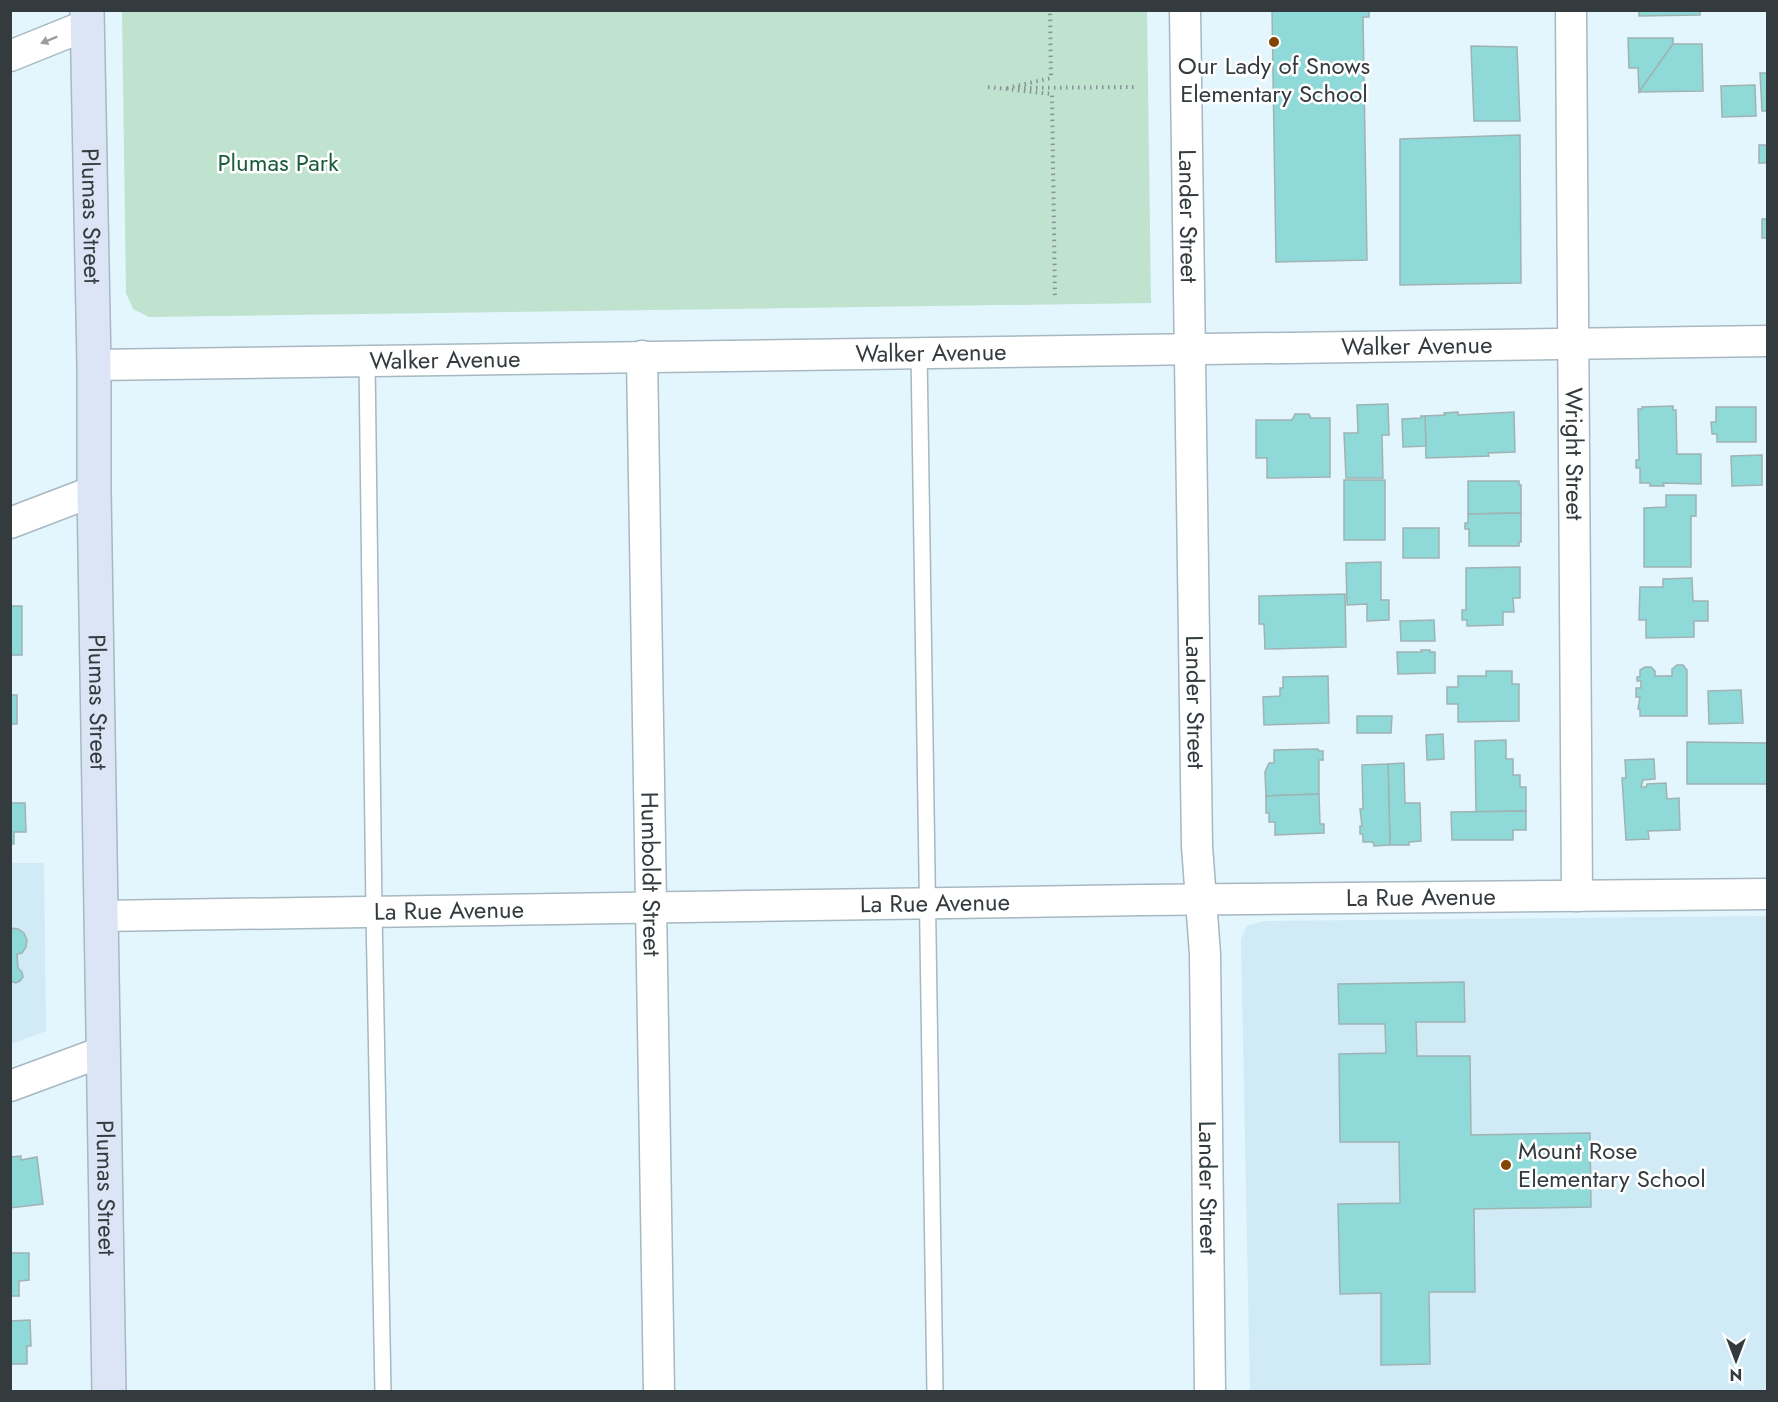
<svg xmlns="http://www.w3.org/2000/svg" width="1778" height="1402" font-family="Jost,sans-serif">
	<rect width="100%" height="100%" fill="#e3f5fd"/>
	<g fill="#d0eaf6">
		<path d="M11 863H44L46 1031 11 1044Z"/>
		<path d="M1767 916V1391H1250L1241 939 1247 926 1264 921Z"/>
	</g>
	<path fill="#bfe3ce" d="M122 11H1147L1151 303 149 317 133 309 126 293Z"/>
	<g fill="#8fd9d8" stroke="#9fb3b2" stroke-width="1.5">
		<path d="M1272 10H1369V17H1363L1367 260 1276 262Z"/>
		<path d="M1639 10H1700V15L1639 16Z"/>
		<path d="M1628 38H1673V44L1639 92 1638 68H1629Z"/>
		<path d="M1673 44H1702L1703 91 1639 92Z"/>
		<path d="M1471 46 1517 47 1520 121H1474Z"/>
		<path d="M1760 73H1768V111H1762Z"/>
		<path d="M1755 85 1756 116 1722 117 1721 86Z"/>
		<path d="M1520 135 1521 283 1400 285V139Z"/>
		<rect x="1759" y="145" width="9" height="18"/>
		<rect x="1762" y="219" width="6" height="19"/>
		<path d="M1388 404 1389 435H1382L1383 478H1346L1344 433H1358L1357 405Z"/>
		<path d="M1673 406V410H1676L1677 454H1701V484L1663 483 1664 486H1650V483H1640V468H1636V460H1639L1638 409H1642V407Z"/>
		<path d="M1716 407H1756V442H1717V434H1712L1711 422H1716Z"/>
		<path d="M1458 412V415L1514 412 1515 452 1488 453 1489 456 1426 458 1425 416 1445 415 1444 413Z"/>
		<path d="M1295 414H1309L1311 418H1330V477L1267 478V458H1256V420H1292Z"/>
		<path d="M1421 416H1425L1426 446 1403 447 1402 419 1421 418Z"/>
		<path d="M1762 455V485L1732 486 1731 456Z"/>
		<rect x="1344" y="480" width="41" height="60"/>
		<path d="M1468 481H1519V485H1521V513L1468 514Z"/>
		<path d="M1666 495H1696V516H1691V567H1644V508L1666 507Z"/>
		<path d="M1521 513V542H1519V546H1469V529H1465V523H1468V514Z"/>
		<rect x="1403" y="528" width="36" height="30"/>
		<path d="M1381 562V600H1389V620L1367 621V604L1347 605 1346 563Z"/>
		<path d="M1520 567V598H1513L1514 612H1503V625L1467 626V620H1462V610H1466V568Z"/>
		<path d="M1692 578 1693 601H1708V621H1694V637L1646 638V620H1639L1640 587H1663V579Z"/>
		<path d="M1345 594 1346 647 1265 649 1264 624H1259V596Z"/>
		<rect x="10" y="606" width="12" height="49"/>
		<path d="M1434 620 1435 641H1401L1400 621Z"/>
		<path d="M1421 650H1430V652H1435V673L1398 674 1397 652H1422Z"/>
		<path d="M1677 665H1683L1687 670V716H1640V709H1638L1640 697H1636V688H1641V681H1637V677H1640V670L1645 667H1651L1655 671V676H1672V669Z"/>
		<path d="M1486 671H1512V684H1519V721L1458 722V704H1447V687H1458V676H1486Z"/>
		<path d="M1328 676 1329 723 1264 725 1263 697 1280 696V688H1283V677Z"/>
		<path d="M1741 690 1743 723 1709 724 1708 691Z"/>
		<rect x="10" y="695" width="7" height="29"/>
		<path d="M1357 716H1392L1391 733H1357Z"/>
		<path d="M1443 734 1444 759 1427 760 1426 735Z"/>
		<path d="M1506 740V759H1513V775H1520V787H1526V811L1476 812 1475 741Z"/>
		<path d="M1687 742 1768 743V784H1687Z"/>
		<path d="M1318 749 1319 751H1323V760H1319V794L1266 796 1265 772 1269 763H1274V750Z"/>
		<path d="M1654 759 1655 779 1643 780 1641 787H1646L1647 784 1666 783 1667 799 1679 798 1680 830 1648 831 1649 839 1626 840 1622 778H1626L1625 760Z"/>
		<path d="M1404 763 1405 803H1420L1421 841 1409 842V845H1390L1388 764Z"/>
		<path d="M1388 764 1390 845 1374 846 1373 842H1363V834H1360V826H1362L1360 809H1363L1362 765Z"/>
		<path d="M1319 794 1320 824H1324V833L1275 835V822H1269V813H1266V796Z"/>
		<path d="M10 803H25L26 832H14V844H10Z"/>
		<path d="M1526 811V830H1513V840H1452L1451 812Z"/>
		<path d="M10 928 18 929 24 933 27 940 26 947 22 953 17 954 18 968 22 972 23 977 20 981 16 983 10 981Z"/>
		<path d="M1464 982 1465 1022H1416L1417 1056H1470L1471 1135 1590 1133 1591 1207 1474 1209 1475 1292H1429L1430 1364 1381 1365V1293L1340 1294 1338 1204 1400 1203 1399 1142H1340L1339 1054 1386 1053 1385 1024H1339L1338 984Z"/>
		<path d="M21 1156V1160L37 1157 43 1204 10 1208V1157Z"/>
		<path d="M10 1253H29V1280L19 1281V1296H10Z"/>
		<path d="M30 1320 31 1346H27V1364H10V1321Z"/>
	</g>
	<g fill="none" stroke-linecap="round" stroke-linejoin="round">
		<defs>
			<g id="lane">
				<path d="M919 352 935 1392"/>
				<path d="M367 360 374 912 383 1392"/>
			</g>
			<g id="street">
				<path id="s1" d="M1185 10 1197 846 1205 954 1210 1392"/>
				<path id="s2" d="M1571 10 1577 896"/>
				<path d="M10 56 87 25"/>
				<path id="s3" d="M642 356 659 1392"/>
				<path id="s4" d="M94 365 1768 341"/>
				<path d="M10 523 94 491"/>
				<path id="s5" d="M101 916 1144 900 1768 894"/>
				<path d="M10 1086 102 1052"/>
			</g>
			<g id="secondary">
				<path id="s6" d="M87 10 94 365V491L109 1392"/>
			</g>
		</defs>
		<use href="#lane" stroke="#a7b8c0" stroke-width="18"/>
		<use href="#street" stroke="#a7b8c0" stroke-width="33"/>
		<use href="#secondary" stroke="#a7b8c0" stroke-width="36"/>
		<g stroke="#879398" stroke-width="4" stroke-dasharray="1.5 4.5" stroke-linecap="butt">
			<path d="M988 87 1052 94 1055 298"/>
			<path d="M1007 88 1051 78 1050 10"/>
			<path d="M1018 88 1138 87"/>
		</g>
		<use href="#lane" stroke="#fff" stroke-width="15"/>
		<use href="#street" stroke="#fff" stroke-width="30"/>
		<use href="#secondary" stroke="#dbe5f6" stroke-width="33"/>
	</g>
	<defs><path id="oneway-solid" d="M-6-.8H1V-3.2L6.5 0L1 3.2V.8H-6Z" transform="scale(1.5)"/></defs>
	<use fill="#9a9d9e" href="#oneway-solid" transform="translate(49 40) rotate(158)"/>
	<g fill="#834504" stroke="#fff" stroke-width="2">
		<circle cx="1274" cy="42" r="6"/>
		<circle cx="1506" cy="1165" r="6"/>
	</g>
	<g text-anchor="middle" stroke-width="5" stroke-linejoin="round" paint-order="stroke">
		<g font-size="24" fill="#343b3e" stroke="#fff">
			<text x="1274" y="74">Our Lady of Snows<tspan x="1274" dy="28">Elementary School</tspan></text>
			<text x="1518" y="1159" text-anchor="start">Mount Rose<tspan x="1518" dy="28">Elementary School</tspan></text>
		</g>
		<g font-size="24" fill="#185b3e" stroke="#fff">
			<text x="278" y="171">Plumas Park</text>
		</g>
		<g font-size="24" fill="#343b3e" stroke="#fff">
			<text dy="8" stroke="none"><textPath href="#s6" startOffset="206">Plumas Street</textPath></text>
			<text dy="8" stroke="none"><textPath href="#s1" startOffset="206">Lander Street</textPath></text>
			<text dy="8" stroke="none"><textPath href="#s4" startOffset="1323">Walker Avenue</textPath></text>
			<text dy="8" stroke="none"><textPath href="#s4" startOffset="837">Walker Avenue</textPath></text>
			<text dy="8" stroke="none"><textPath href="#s4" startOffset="351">Walker Avenue</textPath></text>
			<text dy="8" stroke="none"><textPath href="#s2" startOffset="444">Wright Street</textPath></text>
			<text dy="8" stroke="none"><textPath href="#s6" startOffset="692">Plumas Street</textPath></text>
			<text dy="8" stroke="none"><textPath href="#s1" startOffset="692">Lander Street</textPath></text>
			<text dy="8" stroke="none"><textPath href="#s3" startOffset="518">Humboldt Street</textPath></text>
			<text dy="8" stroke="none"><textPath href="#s5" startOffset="1320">La Rue Avenue</textPath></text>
			<text dy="8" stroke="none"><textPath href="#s5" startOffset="834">La Rue Avenue</textPath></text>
			<text dy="8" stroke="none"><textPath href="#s5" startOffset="348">La Rue Avenue</textPath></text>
			<text dy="8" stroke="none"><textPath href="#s6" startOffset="1178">Plumas Street</textPath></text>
			<text dy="8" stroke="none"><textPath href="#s1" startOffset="1178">Lander Street</textPath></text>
		</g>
	</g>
	<rect width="1778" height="1402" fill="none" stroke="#343b3e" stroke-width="24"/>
	<g transform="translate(1736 1360) rotate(180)" stroke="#ffffff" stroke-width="4.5" paint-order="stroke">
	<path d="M0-4.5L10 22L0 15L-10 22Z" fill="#343b3e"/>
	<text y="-9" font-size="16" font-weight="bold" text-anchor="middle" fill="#343b3e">N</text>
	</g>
</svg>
